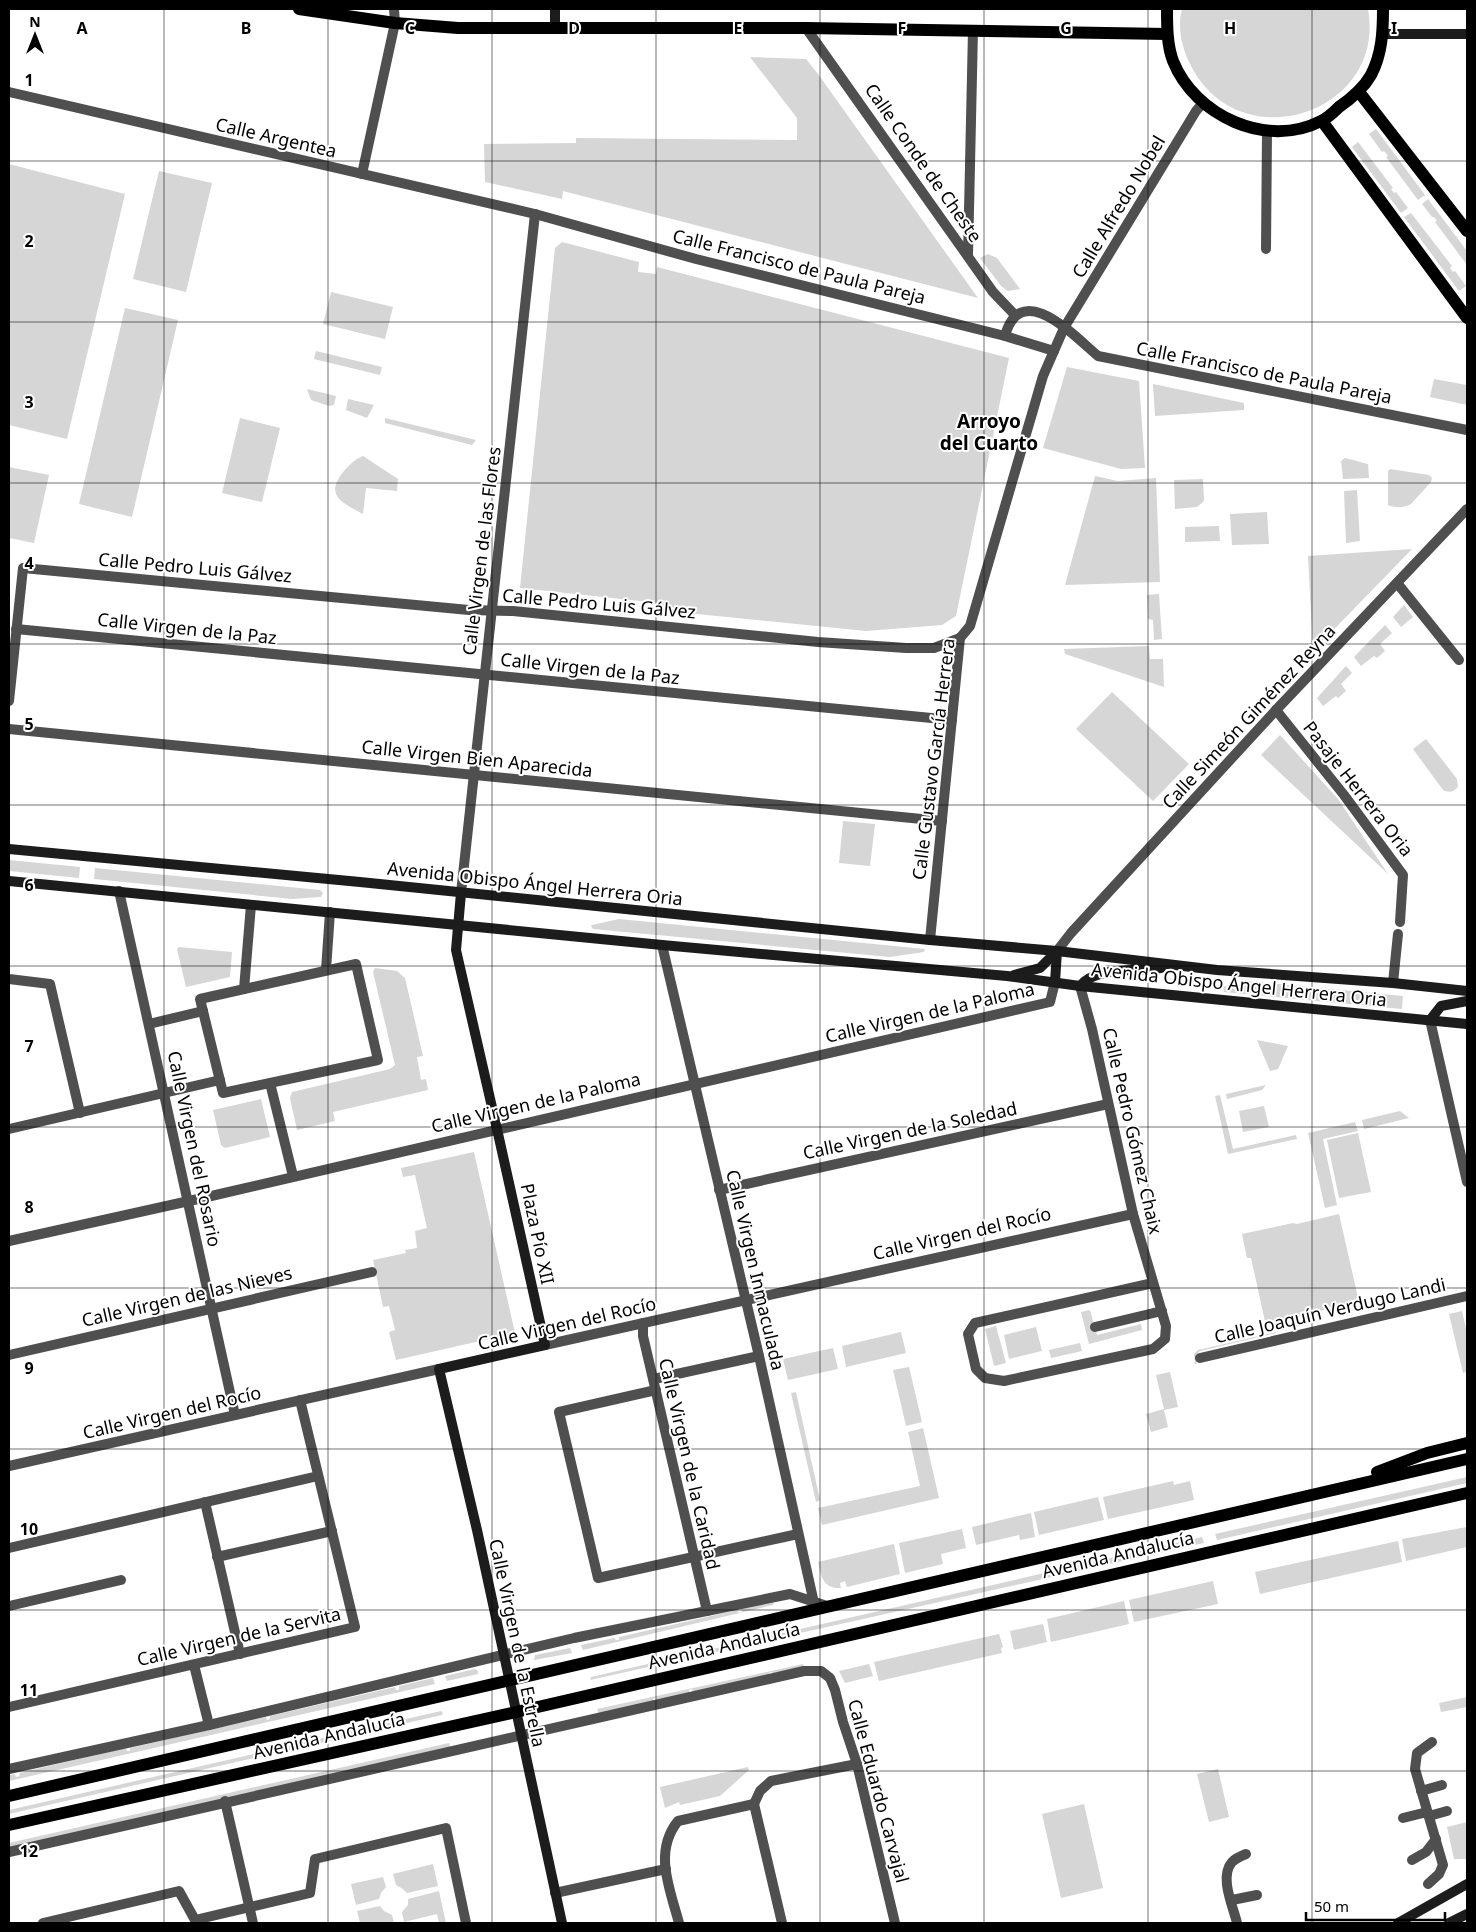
<svg xmlns="http://www.w3.org/2000/svg" width="1476" height="1932" font-family="'Noto Sans',sans-serif">
	<rect width="100%" height="100%" fill="#fff"/>
	<g fill="#d6d6d6">
		<path d="M1182 9H1368C1387 114 1238 162 1190 64 1182 48 1177 27 1182 9Z"/>
		<path d="M750 57 806 59 818 74 978 298 563 191 562 199 485 182 484 144 576 143V138L797 140V118Z"/>
		<path d="M1376 129 1425 195 1418 200 1386 157 1388 156 1384 151 1382 152 1369 134Z"/>
		<path d="M1358 142 1393 188 1391 189 1394 193 1396 192 1408 208 1401 213 1352 147Z"/>
		<path d="M9 164 125 194 67 439 9 425Z"/>
		<path d="M159 171 212 183 186 292 133 279Z"/>
		<path d="M1428 199 1467 251V265L1435 222 1437 221 1434 217H1432L1422 204Z"/>
		<path d="M1411 213 1452 266 1450 268 1453 272 1455 271 1466 286 1459 291 1404 217Z"/>
		<path d="M562 242 639 262 638 272 656 274 657 267 1009 358 956 616 942 625 866 631 677 612 658 603 520 588 555 248Z"/>
		<path d="M988 254 997 258 1020 289 1008 291 1001 286 980 258Z"/>
		<path d="M331 292 393 307 385 339 323 324Z"/>
		<path d="M125 308 178 320 132 517 79 504Z"/>
		<path d="M316 351 382 367 380 375 314 359Z"/>
		<path d="M1067 367 1139 381 1145 468 1121 469 1043 448Z"/>
		<path d="M1434 379 1467 385V405L1430 397Z"/>
		<path d="M1153 384 1244 403V410L1155 416Z"/>
		<path d="M307 389 336 396 334 405 329 406 311 400Z"/>
		<path d="M348 399 374 405 367 418 346 410Z"/>
		<path d="M240 418 280 428 262 502 222 493Z"/>
		<path d="M385 418 476 440 472 445 385 423Z"/>
		<path d="M363 456 398 479 397 491 366 488 363 514C341 502 324 495 344 471 350 464 354 460 363 456Z"/>
		<path d="M1345 458 1368 464 1369 478 1343 479 1341 461Z"/>
		<path d="M9 467 49 475 34 543 9 538Z"/>
		<path d="M1390 469 1429 475 1432 478 1431 482 1411 504C1405 508 1394 508 1388 505V471Z"/>
		<path d="M1095 476 1118 481 1156 478 1160 582 1065 585Z"/>
		<path d="M1203 479 1204 501 1197 507 1175 509 1174 480Z"/>
		<path d="M1357 490 1360 541 1346 543 1344 491Z"/>
		<path d="M1267 512 1269 544 1232 545 1230 514Z"/>
		<path d="M1219 526 1220 541 1185 542V527Z"/>
		<path d="M1412 549 1313 651 1308 556Z"/>
		<path d="M1159 594 1162 639 1154 640 1153 620 1148 619 1147 595Z"/>
		<path d="M1404 605 1413 617 1401 627 1393 617Z"/>
		<path d="M1385 625 1392 633 1380 644 1385 651 1377 658 1374 656 1361 666 1354 657Z"/>
		<path d="M1149 646 1150 659H1163L1164 687 1065 654 1064 649Z"/>
		<path d="M1346 666 1352 673 1341 684 1346 691 1338 698 1336 696 1323 706 1317 698Z"/>
		<path d="M1112 692 1189 764 1153 801 1076 729Z"/>
		<path d="M1280 735 1338 799 1388 874 1261 755Z"/>
		<path d="M1426 739 1457 779 1458 787C1453 792 1450 793 1443 790L1413 749Z"/>
		<path d="M843 821 875 824 870 866 839 863Z"/>
		<path d="M9 860 80 867 79 878 9 871Z"/>
		<path d="M95 868 320 890 323 893 321 897 292 899 94 879Z"/>
		<path d="M619 919 925 949 924 952 890 957 593 929 591 926 592 925Z"/>
		<path d="M179 947 232 952 230 977 186 987 177 949Z"/>
		<path d="M375 968 397 971 405 978 423 1056 417 1057 421 1080 426 1079 428 1090 333 1112 335 1121 297 1130 290 1098 292 1092 390 1069 395 1065 373 972Z"/>
		<path d="M1246 981 1403 996 1402 1009 1224 992 1223 987Z"/>
		<path d="M1257 1040 1288 1046 1278 1069 1270 1071Z"/>
		<path d="M1266 1085 1262 1090 1227 1099 1226 1094Z"/>
		<path d="M1220 1095 1233 1149 1296 1135 1297 1139 1228 1154 1215 1096Z"/>
		<path d="M261 1099 270 1137 225 1148 221 1145 213 1110Z"/>
		<path d="M1264 1106 1269 1127 1243 1132 1239 1111Z"/>
		<path d="M1400 1111 1409 1118 1364 1129 1362 1120Z"/>
		<path d="M1355 1122 1358 1131 1323 1139 1337 1205 1325 1208 1308 1133Z"/>
		<path d="M1358 1133 1371 1192 1339 1198 1327 1140Z"/>
		<path d="M474 1152 515 1333 396 1360 389 1332 395 1330 389 1306 383 1307 373 1260 406 1253 405 1250 417 1248 415 1231 427 1228 415 1175 403 1177 401 1168Z"/>
		<path d="M1339 1214 1359 1302 1277 1321V1323L1266 1326 1251 1258H1247L1242 1234 1293 1223 1297 1224Z"/>
		<path d="M1090 1310 1097 1335 1141 1324 1142 1330 1089 1344 1081 1312Z"/>
		<path d="M1462 1311 1467 1333V1372L1463 1373 1449 1314Z"/>
		<path d="M996 1326 1006 1363 994 1366 985 1329Z"/>
		<path d="M1036 1327 1042 1351 1009 1359 1004 1335Z"/>
		<path d="M901 1332 906 1353 846 1367 842 1346Z"/>
		<path d="M1276 1332V1333L1200 1351 1195 1356 1197 1364H1195L1194 1354 1198 1350Z"/>
		<path d="M1080 1343 1082 1351 1051 1358 1049 1350Z"/>
		<path d="M833 1348 838 1369 788 1380 783 1359Z"/>
		<path d="M909 1367 922 1422 906 1426 893 1370Z"/>
		<path d="M1170 1372 1178 1407 1164 1410 1168 1427 1151 1432 1146 1414 1164 1409 1156 1375Z"/>
		<path d="M796 1392 820 1500 816 1502 791 1393Z"/>
		<path d="M923 1428 939 1498 822 1525 818 1508 920 1486 908 1432Z"/>
		<path d="M1467 1477V1483L1217 1540 1215 1534Z"/>
		<path d="M1173 1481 1174 1485 1190 1481 1194 1500 1108 1519 1103 1497Z"/>
		<path d="M1098 1497 1104 1520 1039 1535 1034 1512Z"/>
		<path d="M1031 1513 1035 1537 1020 1540 1019 1535 976 1545 972 1527Z"/>
		<path d="M1467 1527V1547L1406 1561 1402 1539Z"/>
		<path d="M962 1529 966 1548 941 1554 943 1564 905 1573 899 1543Z"/>
		<path d="M1202 1537 1204 1543 590 1680 591 1677Z"/>
		<path d="M1398 1541 1402 1562 1260 1594 1255 1572Z"/>
		<path d="M894 1544 900 1574 847 1587 845 1581 840 1583 841 1588C823 1589 821 1576 818 1562Z"/>
		<path d="M1213 1581 1218 1604 1134 1622 1129 1600Z"/>
		<path d="M1124 1601 1129 1624 1051 1642 1047 1619Z"/>
		<path d="M772 1602 774 1603 773 1605 583 1650 581 1645 614 1638 616 1640H619V1637L737 1610 739 1613 742 1612 741 1609Z"/>
		<path d="M1043 1624 1047 1642 1014 1650 1010 1631Z"/>
		<path d="M999 1634 1003 1647 1001 1648 1002 1653 879 1681 874 1662Z"/>
		<path d="M570 1648 572 1653 534 1660 535 1655Z"/>
		<path d="M803 1664 804 1667 773 1674 772 1672 769 1673V1675L693 1693 692 1689 689 1690V1694L656 1701V1698L653 1699V1701L599 1714 597 1709Z"/>
		<path d="M869 1664 873 1676 845 1683 839 1671Z"/>
		<path d="M475 1669 478 1671V1674L447 1681 445 1676Z"/>
		<path d="M433 1678 435 1684 9 1781V1775L15 1774 16 1777 20 1776 19 1773 126 1748 127 1751H130V1748L266 1717 267 1720 270 1719V1716L395 1687 396 1690H399V1686Z"/>
		<path d="M1467 1697V1707L1441 1712 1439 1703Z"/>
		<path d="M441 1711 443 1713 442 1715 9 1814V1810Z"/>
		<path d="M449 1743 451 1748 9 1848V1843Z"/>
		<path d="M748 1767 749 1770 720 1796 680 1805 679 1802 665 1808 660 1787Z"/>
		<path d="M1218 1769 1229 1817 1209 1822 1197 1774Z"/>
		<path d="M1084 1804 1103 1888 1061 1898 1042 1814Z"/>
		<path d="M1467 1822V1859H1454L1447 1827Z"/>
		<path d="M433 1864 438 1886 407 1893 403 1889 396 1885 393 1874Z"/>
		<path d="M383 1877 386 1887 381 1893 379 1899 356 1905 351 1884Z"/>
		<path d="M439 1891 446 1923H439L437 1914 404 1922 402 1912 408 1905V1899Z"/>
		<path d="M380 1906 384 1911 392 1915 394 1923H360L357 1911Z"/>
	</g>
	<g fill="none" stroke-linecap="round" stroke-linejoin="round">
		<g stroke="#4f4f4f" stroke-width="10">
			<path d="M1266 249 1267 131"/>
			<path d="M1397 583 1459 660"/>
			<path d="M1095 1327 1162 1311"/>
			<path d="M1421 1791 1442 1785"/>
			<path d="M225 1801 253 1923"/>
			<path d="M1429 1816 1447 1811"/>
			<path d="M1403 1818 1427 1812"/>
			<path d="M1412 1860 1426 1852 1436 1839"/>
			<path d="M1428 1884 1439 1874 1443 1865 1415 1769 1417 1753 1432 1742"/>
			<path d="M1232 1900 1257 1895"/>
			<path d="M43 1923 179 1891 195 1920 310 1893 315 1859 446 1828 466 1923"/>
			<path d="M1237 1923C1233 1906 1219 1877 1232 1862 1235 1859 1241 1856 1246 1854"/>
		</g>
		<g stroke="#4f4f4f" stroke-width="10">
			<path d="M806 28 993 292 1015 315"/>
			<path d="M9 92 535 214 696 259 1005 336 1054 351"/>
			<path d="M362 174 395 23 394 9"/>
			<path d="M968 255 973 30"/>
			<path d="M1005 336C1021 278 1074 336 1098 356L1467 430"/>
			<path d="M16 629 952 720"/>
			<path d="M9 701 23 568 469 610 513 611 818 642 906 648H934L960 638"/>
			<path d="M1276 710 1344 795 1403 875 1400 922"/>
			<path d="M9 729 942 821"/>
			<path d="M119 891 235 1415"/>
			<path d="M461 893 535 214"/>
			<path d="M930 940 960 638 970 626 1043 376 1064 328 1196 111 1202 104"/>
			<path d="M662 945 759 1356 814 1603"/>
			<path d="M1057 951 1071 933 1276 710 1467 509"/>
			<path d="M356 964 378 1060 223 1093 200 999Z"/>
			<path d="M326 970 330 912"/>
			<path d="M9 979 50 984 80 1113"/>
			<path d="M1393 983 1398 934"/>
			<path d="M1080 986 1092 1029 1133 1214 1166 1326 1165 1339 1153 1349 1004 1381 985 1378 976 1369 968 1334 975 1323 1153 1283"/>
			<path d="M244 989 251 905"/>
			<path d="M1430 1020 1467 1182"/>
			<path d="M149 1024 203 1011"/>
			<path d="M270 1083 293 1176"/>
			<path d="M9 1129 220 1080"/>
			<path d="M719 1190 1108 1104"/>
			<path d="M9 1241 207 1197 1050 1002 1055 982"/>
			<path d="M643 1323V1336L707 1611"/>
			<path d="M545 1345 1133 1214"/>
			<path d="M9 1355 372 1272"/>
			<path d="M1200 1358 1467 1296"/>
			<path d="M654 1379 759 1356"/>
			<path d="M656 1390 559 1412 598 1578 798 1534"/>
			<path d="M9 1466 439 1369"/>
			<path d="M205 1502 240 1654"/>
			<path d="M9 1548 318 1476"/>
			<path d="M217 1557 332 1531"/>
			<path d="M9 1606 121 1580"/>
			<path d="M194 1665 209 1725"/>
			<path d="M9 1707 355 1627 300 1400"/>
			<path d="M9 1769 209 1725 574 1638 790 1594 827 1606"/>
			<path d="M754 1804 782 1923"/>
			<path d="M754 1804 760 1791 771 1781 857 1764"/>
			<path d="M9 1852 804 1671H821L830 1678 835 1690 843 1722 857 1764 895 1923"/>
			<path d="M555 1893 666 1869"/>
			<path d="M679 1923C670 1889 653 1852 678 1821L754 1804"/>
		</g>
		<g stroke="#1c1c1c" stroke-width="10">
			<path d="M555 9V28"/>
			<path d="M1383 34H1467"/>
			<path d="M9 849 360 882 930 940 1057 951 1217 970 1393 983 1467 991"/>
			<path d="M9 881 662 945 1007 976 1080 986 1467 1024"/>
			<path d="M461 893 456 950 497 1129 545 1345 439 1369 477 1530 562 1923"/>
			<path d="M1014 975 1040 968 1057 951"/>
			<path d="M1055 982 1057 951"/>
			<path d="M1080 986C1096 966 1136 972 1161 968"/>
			<path d="M1430 1020 1441 1006 1467 1001"/>
			<path d="M1398 1923 1467 1884"/>
			<path d="M1449 1923 1467 1914"/>
		</g>
		<g stroke="#000" stroke-width="12">
			<path d="M299 9 395 23 458 28H806L1167 34"/>
			<path d="M1167 9C1167 26 1167 45 1173 61 1195 116 1267 149 1321 121 1328 118 1334 112 1339 107 1352 98 1363 89 1371 75 1382 54 1383 32 1383 9"/>
			<path d="M1359 92 1467 231"/>
			<path d="M1322 121 1467 318"/>
			<path d="M1377 1472 1427 1453 1467 1443"/>
			<path d="M9 1796 1467 1459"/>
			<path d="M9 1825 516 1712 1467 1493"/>
		</g>
	</g>
	<path fill="none" stroke="#000" stroke-width="1" stroke-opacity="0.55" d="M164 9V1923M328 9V1923M492 9V1923M656 9V1923M820 9V1923M984 9V1923M1148 9V1923M1312 9V1923M9 161H1467M9 322H1467M9 483H1467M9 644H1467M9 805H1467M9 966H1467M9 1127H1467M9 1288H1467M9 1449H1467M9 1610H1467M9 1771H1467"/>
	<g text-anchor="middle" stroke-width="4" stroke-linejoin="round" paint-order="stroke">
		<g font-size="18" fill="#000" stroke="#fff">
			<text transform="translate(276 138) rotate(13)" y="6">Calle Argentea</text>
			<text transform="translate(923 163) rotate(55)" y="6">Calle Conde de Cheste</text>
			<text transform="translate(1119 207) rotate(-59)" y="6">Calle Alfredo Nobel</text>
			<text transform="translate(799 267) rotate(14)" y="6">Calle Francisco de Paula Pareja</text>
			<text transform="translate(1264 373) rotate(11)" y="6">Calle Francisco de Paula Pareja</text>
			<text transform="translate(482 551) rotate(-83)" y="6">Calle Virgen de las Flores</text>
			<text transform="translate(195 568) rotate(5)" y="6">Calle Pedro Luis Gálvez</text>
			<text transform="translate(599 604) rotate(5)" y="6">Calle Pedro Luis Gálvez</text>
			<text transform="translate(187 629) rotate(6)" y="6">Calle Virgen de la Paz</text>
			<text transform="translate(590 669) rotate(6)" y="6">Calle Virgen de la Paz</text>
			<text transform="translate(1249 717) rotate(-47)" y="6">Calle Simeón Giménez Reyna</text>
			<text transform="translate(477 759) rotate(6)" y="6">Calle Virgen Bien Aparecida</text>
			<text transform="translate(934 759) rotate(-83)" y="6">Calle Gustavo García Herrera</text>
			<text transform="translate(1358 789) rotate(52)" y="6">Pasaje Herrera Oria</text>
			<text transform="translate(535 884) rotate(6)" y="6">Avenida Obispo Ángel Herrera Oria</text>
			<text transform="translate(1239 985) rotate(6)" y="6">Avenida Obispo Ángel Herrera Oria</text>
			<text transform="translate(930 1013) rotate(-13)" y="6">Calle Virgen de la Paloma</text>
			<text transform="translate(536 1103) rotate(-13)" y="6">Calle Virgen de la Paloma</text>
			<text transform="translate(910 1131) rotate(-12)" y="6">Calle Virgen de la Soledad</text>
			<text transform="translate(1132 1131) rotate(77)" y="6">Calle Pedro Gómez Chaix</text>
			<text transform="translate(194 1149) rotate(78)" y="6">Calle Virgen del Rosario</text>
			<text transform="translate(537 1234) rotate(78)" y="6">Plaza Pío XII</text>
			<text transform="translate(962 1234) rotate(-13)" y="6">Calle Virgen del Rocío</text>
			<text transform="translate(755 1270) rotate(77)" y="6">Calle Virgen Inmaculada</text>
			<text transform="translate(187 1297) rotate(-13)" y="6">Calle Virgen de las Nieves</text>
			<text transform="translate(1330 1311) rotate(-13)" y="6">Calle Joaquín Verdugo Landi</text>
			<text transform="translate(567 1324) rotate(-13)" y="6">Calle Virgen del Rocío</text>
			<text transform="translate(172 1413) rotate(-13)" y="6">Calle Virgen del Rocío</text>
			<text transform="translate(689 1464) rotate(77)" y="6">Calle Virgen de la Caridad</text>
			<text transform="translate(1118 1555) rotate(-13)" y="6">Avenida Andalucía</text>
			<text transform="translate(239 1637) rotate(-13)" y="6">Calle Virgen de la Servita</text>
			<text transform="translate(517 1643) rotate(78)" y="6">Calle Virgen de la Estrella</text>
			<text transform="translate(724 1646) rotate(-13)" y="6">Avenida Andalucía</text>
			<text transform="translate(329 1736) rotate(-13)" y="6">Avenida Andalucía</text>
			<text transform="translate(878 1791) rotate(75)" y="6">Calle Eduardo Carvajal</text>
		</g>
		<g font-size="19" font-weight="bold" fill="#000" stroke="#fff">
			<text x="989" y="428">Arroyo<tspan x="989" dy="22">del Cuarto</tspan></text>
		</g>
	</g>
	<g font-size="16" text-anchor="middle" font-weight="bold" fill="#000" stroke="#fff" stroke-width="4" stroke-linejoin="round" paint-order="stroke">
		<text x="82" y="34">A</text>
		<text x="246" y="34">B</text>
		<text x="410" y="34">C</text>
		<text x="574" y="34">D</text>
		<text x="738" y="34">E</text>
		<text x="902" y="34">F</text>
		<text x="1066" y="34">G</text>
		<text x="1230" y="34">H</text>
		<text x="1394" y="34">I</text>
		<text x="29" y="86">1</text>
		<text x="29" y="247">2</text>
		<text x="29" y="408">3</text>
		<text x="29" y="569">4</text>
		<text x="29" y="730">5</text>
		<text x="29" y="891">6</text>
		<text x="29" y="1052">7</text>
		<text x="29" y="1213">8</text>
		<text x="29" y="1374">9</text>
		<text x="29" y="1535">10</text>
		<text x="29" y="1696">11</text>
		<text x="29" y="1857">12</text>
	</g>
	<rect width="1476" height="1932" fill="none" stroke="#000000" stroke-width="20"/>
	<g transform="translate(35 35)" stroke="#ffffff" stroke-width="4" paint-order="stroke">
	<path d="M0-4L9 19L0 12L-9 19Z" fill="#000000"/>
	<text y="-8" font-size="14" font-weight="bold" text-anchor="middle" fill="#000000">N</text>
	</g>
	<path d="M1306 1912v8h139v-8" fill="none" stroke="#000000" stroke-width="2.5"/>
	<text x="1314" y="1912" font-size="15" fill="#000000" stroke="#ffffff" stroke-width="4" paint-order="stroke">50 m</text>
</svg>
